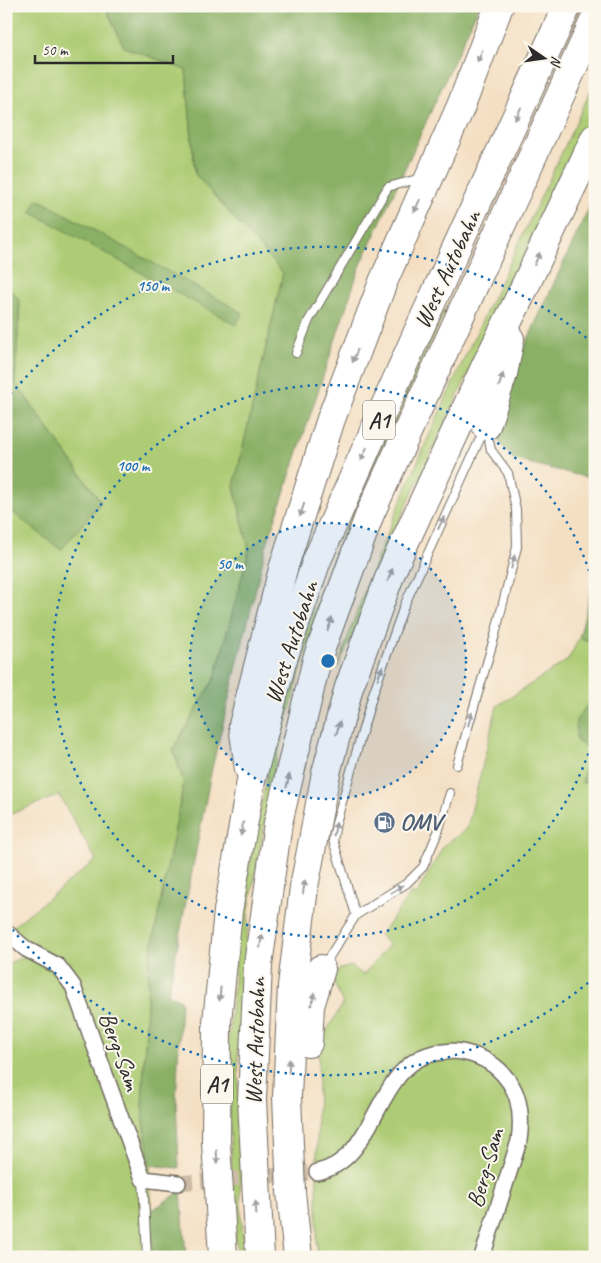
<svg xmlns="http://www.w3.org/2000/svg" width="601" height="1263" font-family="Caveat,sans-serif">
	<rect width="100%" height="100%" fill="#fbf7ec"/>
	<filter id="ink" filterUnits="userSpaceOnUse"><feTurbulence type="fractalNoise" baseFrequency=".02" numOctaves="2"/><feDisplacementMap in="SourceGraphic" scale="10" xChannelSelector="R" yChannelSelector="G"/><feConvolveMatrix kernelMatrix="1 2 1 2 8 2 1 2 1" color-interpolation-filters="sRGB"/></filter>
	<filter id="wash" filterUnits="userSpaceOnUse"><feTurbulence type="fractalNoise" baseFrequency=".0096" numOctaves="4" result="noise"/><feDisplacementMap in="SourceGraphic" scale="20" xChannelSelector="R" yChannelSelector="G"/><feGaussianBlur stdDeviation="1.12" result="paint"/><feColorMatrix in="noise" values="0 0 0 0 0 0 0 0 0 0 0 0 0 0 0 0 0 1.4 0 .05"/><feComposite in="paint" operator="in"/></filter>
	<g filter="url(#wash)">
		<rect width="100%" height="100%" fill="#f4dfc3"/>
		<g fill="#adcc74" stroke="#6c7c50">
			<path d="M6 6H105L124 47 186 70 195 174 283 273 234 486 249 550 215 678 173 749 184 783 149 961 142 1107 150 1165 153 1257H6V965L24 956 11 928 96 860 59 795 6 816V507L61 549 101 502 15 382 20 301 6 285Z"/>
			<path d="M595 81V103L401 517 354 632 337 669C405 465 506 276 595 81Z"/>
			<path d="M443 310 445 311 368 482 312 628 276 760 249 909 238 1048 241 1217 246 1257H238L234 1226 227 1053 241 909 270 759 307 627 364 480Z"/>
			<path d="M579 638 595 642V698L591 700 589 750 582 782H595V1257H317V1120L319 1043 343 1004 332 978 340 969 352 966 363 975 389 945 380 935 411 893 416 895 444 845 467 829 497 706 568 660Z"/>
		</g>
		<g fill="#8ab066" stroke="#5a6e48">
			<path d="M105 6H479L359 269 266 547 212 768 168 995 181 1000 176 1101 179 1168 150 1165 142 1107 149 961 184 783 173 749 215 678 249 550 234 486 283 273 195 174 186 70 124 47Z"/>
			<path d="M595 195V482L589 478 513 459 495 436 508 382Z"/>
			<path d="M38 199 243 313 236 325 31 212Z"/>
			<path d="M6 285 20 301 15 382 101 502 61 550 6 507Z"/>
			<path d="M595 574V642L579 638Z"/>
			<path d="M595 698V782L582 783 589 750 576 740V720L591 700Z"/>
			<path d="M181 1191 186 1257H153L151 1211Z"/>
		</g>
	</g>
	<g filter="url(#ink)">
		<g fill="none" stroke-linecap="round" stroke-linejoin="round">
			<path stroke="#ccbba5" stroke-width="15" stroke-dasharray="15 8" stroke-linecap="butt" d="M178 1183 317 1172"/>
			<defs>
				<g id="service">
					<path d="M296 353 309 320 388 187 421 178"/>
					<path d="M457 765 495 635 517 547 516 509 508 473 491 450 487 431"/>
					<path d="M356 915 407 883 423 867 438 832 450 793"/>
					<path d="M324 965 356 915 333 840 336 823 373 694 404 606 484 430"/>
					<path d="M143 1179 147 1257"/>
				</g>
				<g id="minor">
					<path d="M6 932 26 949 58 966 73 986 143 1179 178 1183"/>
					<path d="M317 1172C381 1160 374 1055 444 1052 451 1051 459 1051 466 1053 483 1057 497 1065 507 1079 521 1096 522 1120 519 1141L482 1257"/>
				</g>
				<g id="motorway">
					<path d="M486 426 503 374 510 339"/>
					<path d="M249 769 243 725 283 569 331 419 383 282 461 106 499 6"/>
					<path d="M308 1043 310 1006 321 969"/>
					<path d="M223 1257 216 1142 217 1022 228 911 251 781 282 662 317 560 416 336 567 6"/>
					<path d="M260 1257 252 1100 258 965 278 823 317 659 370 514 595 19"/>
					<path d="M298 1257 291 1192 287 1097 292 986 304 887 326 773 349 687 392 570 486 365 517 303 595 138"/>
				</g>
			</defs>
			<use href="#service" stroke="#716a60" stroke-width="10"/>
			<use href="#minor" stroke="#716a60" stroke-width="18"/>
			<use href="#motorway" stroke="#716a60" stroke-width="30"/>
			<use href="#service" stroke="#fff" stroke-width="8"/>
			<use href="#minor" stroke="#fff" stroke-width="15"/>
			<use href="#motorway" stroke="#fff" stroke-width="28"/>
		</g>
		<defs><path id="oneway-solid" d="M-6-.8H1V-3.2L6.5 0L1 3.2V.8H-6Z" transform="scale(1.25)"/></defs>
		<g fill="#a0a0a0">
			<use href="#oneway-solid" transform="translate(480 56) rotate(111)"/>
			<use href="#oneway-solid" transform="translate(518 114) rotate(115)"/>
			<use href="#oneway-solid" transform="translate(417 206) rotate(114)"/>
			<use href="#oneway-solid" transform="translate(537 259) rotate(-66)"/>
			<use href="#oneway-solid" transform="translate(355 356) rotate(111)"/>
			<use href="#oneway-solid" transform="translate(501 380) rotate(-72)"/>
			<use href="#oneway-solid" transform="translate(364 454) rotate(114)"/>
			<use href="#oneway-solid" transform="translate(302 510) rotate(108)"/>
			<use href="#oneway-solid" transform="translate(441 523) rotate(-65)"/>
			<use href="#oneway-solid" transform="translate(513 562) rotate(-76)"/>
			<use href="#oneway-solid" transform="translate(390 575) rotate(-69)"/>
			<use href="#oneway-solid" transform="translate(330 624) rotate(-70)"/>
			<use href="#oneway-solid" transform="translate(380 673) rotate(-70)"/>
			<use href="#oneway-solid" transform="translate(470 719) rotate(-74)"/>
			<use href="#oneway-solid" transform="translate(338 728) rotate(-75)"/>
			<use href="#oneway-solid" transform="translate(288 781) rotate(-76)"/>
			<use href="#oneway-solid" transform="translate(242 829) rotate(100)"/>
			<use href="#oneway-solid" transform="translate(335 829) rotate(-78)"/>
			<use href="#oneway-solid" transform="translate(304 887) rotate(-81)"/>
			<use href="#oneway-solid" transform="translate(397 889) rotate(-32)"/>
			<use href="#oneway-solid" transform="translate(261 941) rotate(-82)"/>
			<use href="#oneway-solid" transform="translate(220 994) rotate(95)"/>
			<use href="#oneway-solid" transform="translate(313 999) rotate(-75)"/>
			<use href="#oneway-solid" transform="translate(289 1066) rotate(-88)"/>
			<use href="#oneway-solid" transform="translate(217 1157) rotate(86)"/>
			<use href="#oneway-solid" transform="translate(256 1208) rotate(-93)"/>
		</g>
	</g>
	<circle cx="328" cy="661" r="138" fill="#1f6fb2" fill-opacity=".12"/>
	<g fill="none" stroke="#1f6fb2" stroke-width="2.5" stroke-dasharray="2.5 5">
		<circle cx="328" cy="661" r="138"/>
		<path d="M595 732A276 276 0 1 1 595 590"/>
		<path d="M594 978A414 414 0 0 1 6 922M6 400A414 414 0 0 1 594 344"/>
	</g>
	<defs>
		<symbol id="fuel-disc" viewBox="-11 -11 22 22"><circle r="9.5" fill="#5c6f8a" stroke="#fbf7ec"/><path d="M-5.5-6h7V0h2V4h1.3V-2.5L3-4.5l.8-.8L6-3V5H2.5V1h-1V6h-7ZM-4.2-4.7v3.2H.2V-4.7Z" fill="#fff"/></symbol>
	</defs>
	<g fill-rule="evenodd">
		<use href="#fuel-disc" x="372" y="810" width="25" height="25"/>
	</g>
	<g text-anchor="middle" stroke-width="4" stroke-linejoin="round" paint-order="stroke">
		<g fill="#fbf7ec" stroke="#696865" stroke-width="1">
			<rect x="363" y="400.5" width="32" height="39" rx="4"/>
			<rect x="201" y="1064.5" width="32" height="39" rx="4"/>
		</g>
		<g font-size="22" font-weight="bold" fill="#2b2b2b">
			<text x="379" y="428">A1</text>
			<text x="217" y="1092">A1</text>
		</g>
		<g font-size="24" fill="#2b2b2b" stroke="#fbf7ec">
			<text transform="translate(447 269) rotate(-65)" y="8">West Autobahn</text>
			<text transform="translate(291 642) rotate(-72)" y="8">West Autobahn</text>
			<text transform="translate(255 1041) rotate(-88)" y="8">West Autobahn</text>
			<text transform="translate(120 1051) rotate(70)" y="8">Berg-Sam</text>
			<text transform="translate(485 1168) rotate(-74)" y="8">Berg-Sam</text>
		</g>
		<g font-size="24" font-weight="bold" fill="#4e5e75" stroke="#fbf7ec" text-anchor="start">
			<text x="400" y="830">OMV</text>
		</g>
	</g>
	<circle cx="328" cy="661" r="8" fill="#1f6fb2" stroke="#fbf7ec" stroke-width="2.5"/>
	<g font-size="15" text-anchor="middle" font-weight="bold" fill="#1f6fb2" stroke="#fbf7ec" stroke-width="4" stroke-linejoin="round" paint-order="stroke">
		<text x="153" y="291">150 m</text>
		<text x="133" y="471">100 m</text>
		<text x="230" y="569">50 m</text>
	</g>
	<rect width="601" height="1263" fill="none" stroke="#fbf7ec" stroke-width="25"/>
	<g transform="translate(544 58) rotate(103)" stroke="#fbf7ec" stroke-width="4" paint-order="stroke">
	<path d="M0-4L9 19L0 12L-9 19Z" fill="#2b2b2b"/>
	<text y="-8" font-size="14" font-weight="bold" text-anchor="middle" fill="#2b2b2b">N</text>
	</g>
	<path d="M35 55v8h138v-8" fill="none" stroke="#2b2b2b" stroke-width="2.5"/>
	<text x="42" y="55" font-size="15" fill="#2b2b2b" stroke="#fbf7ec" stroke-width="4" paint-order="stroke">50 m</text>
</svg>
